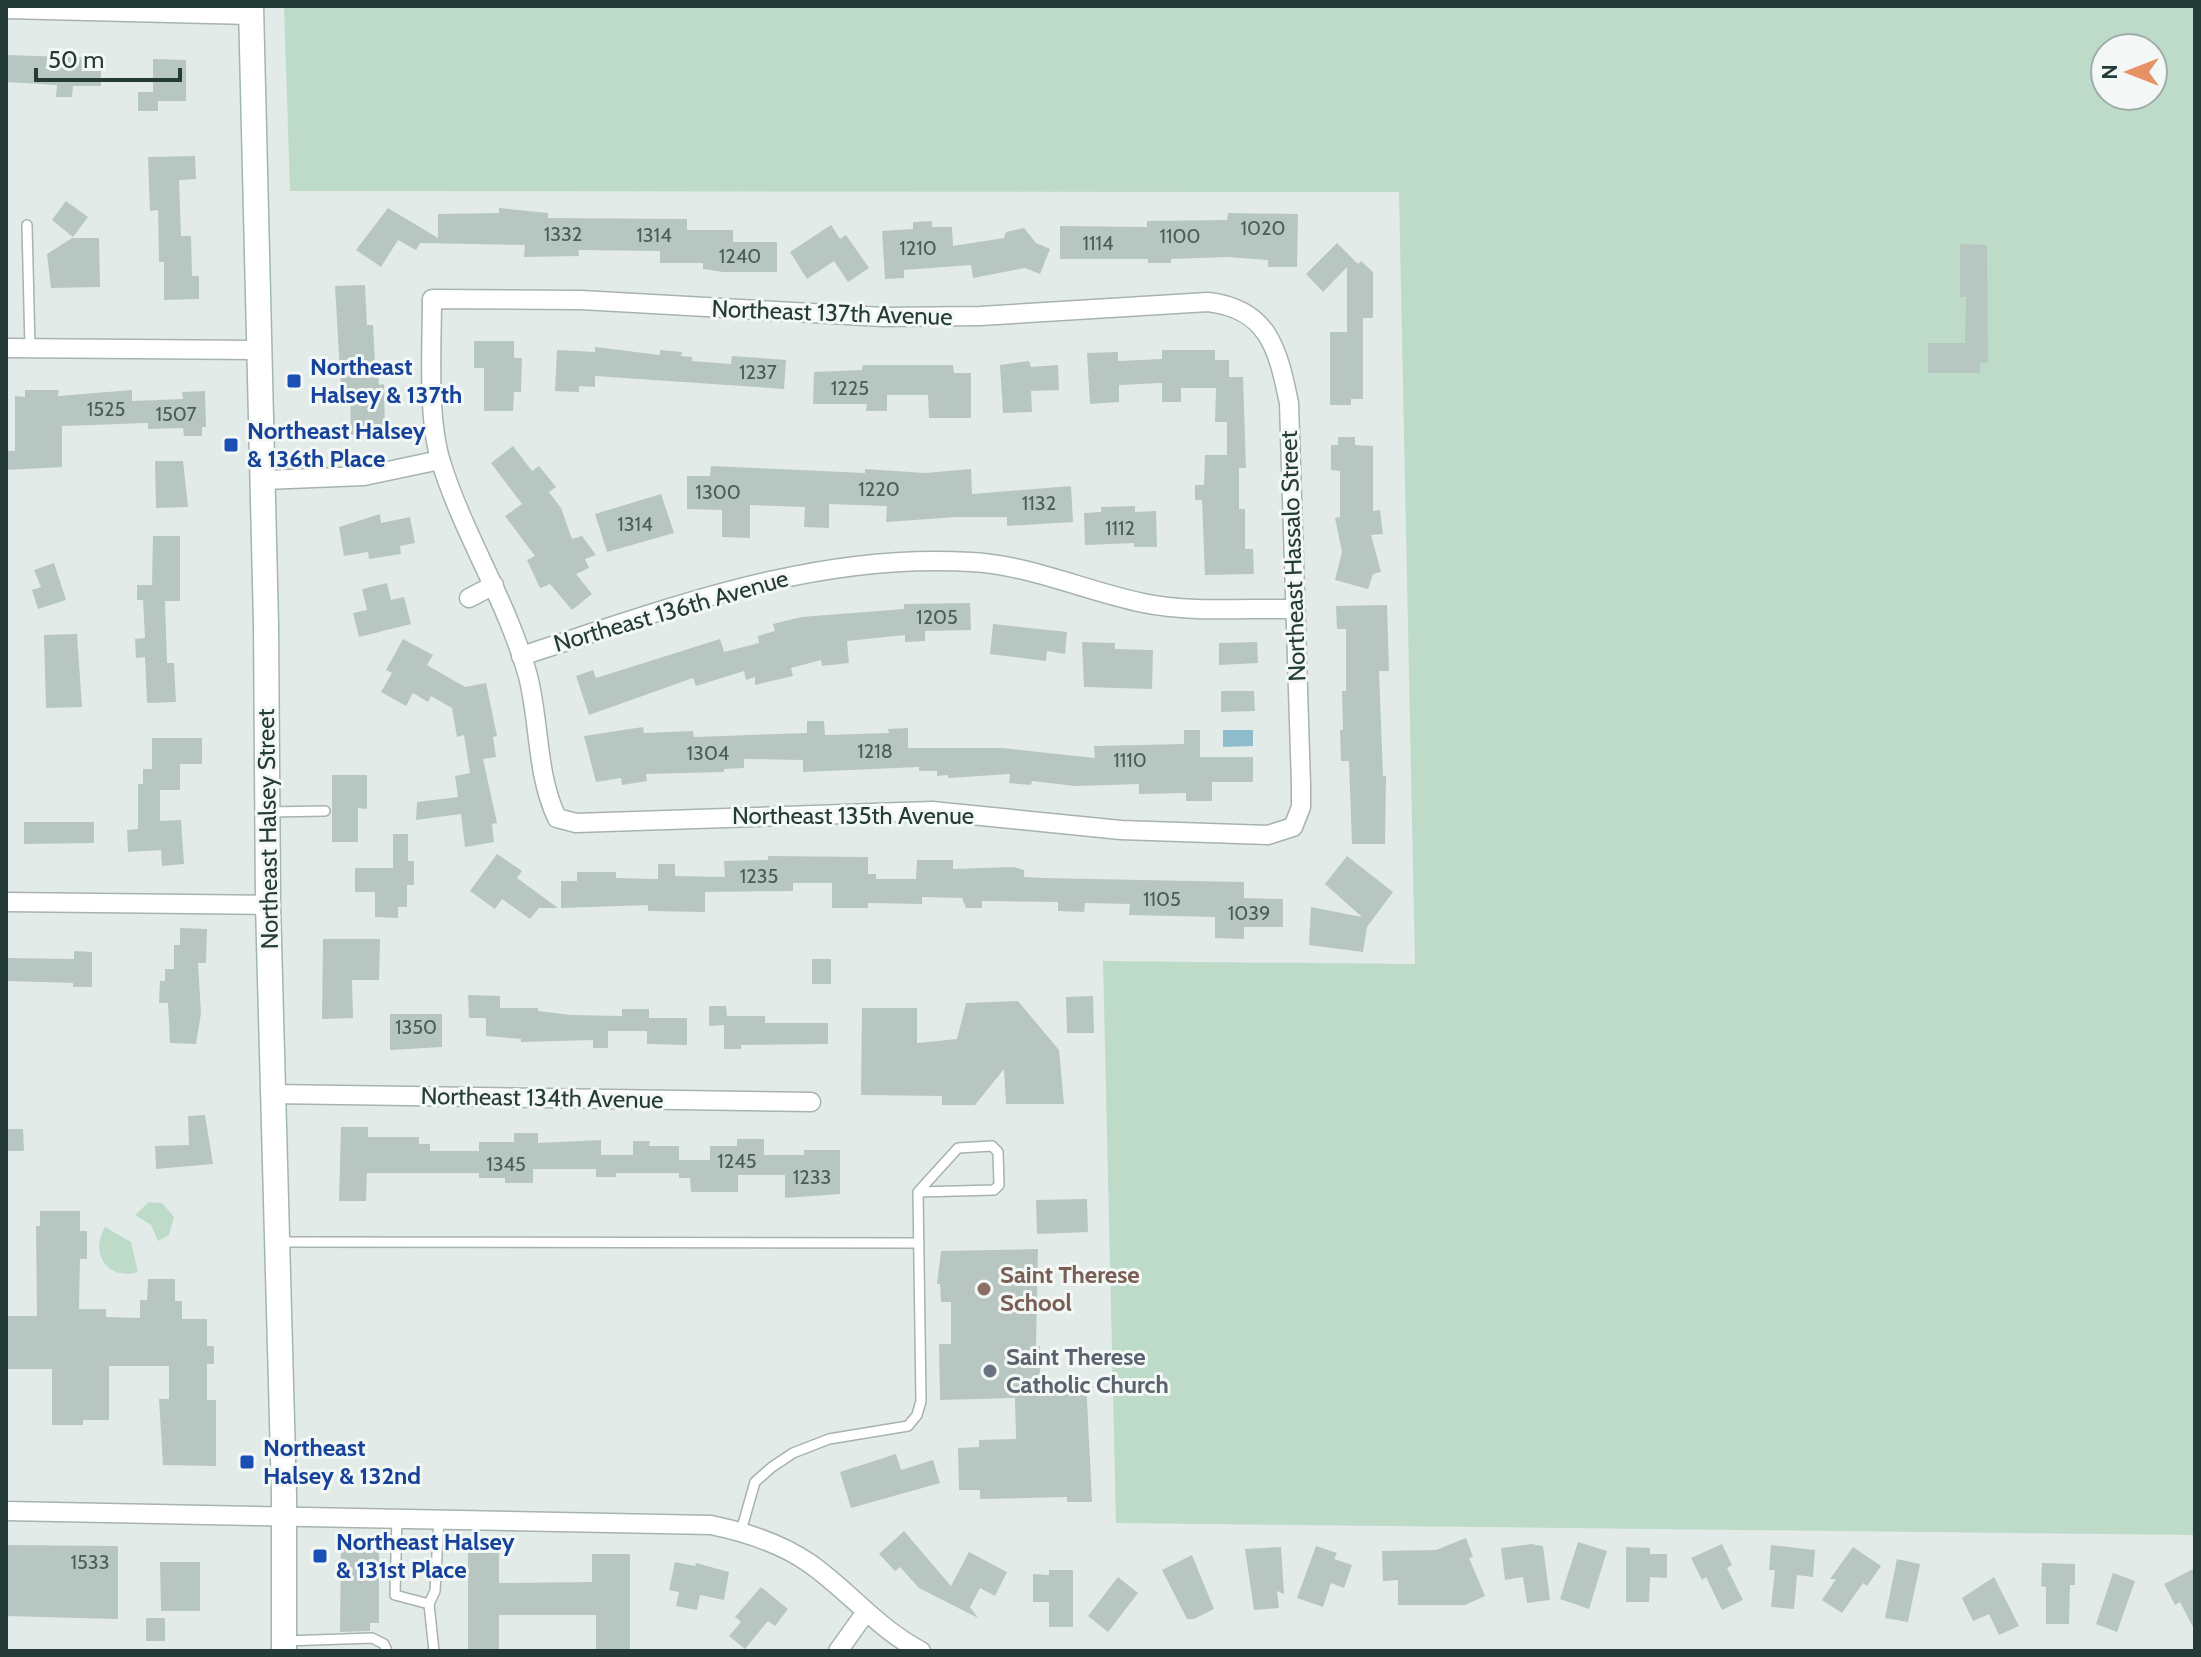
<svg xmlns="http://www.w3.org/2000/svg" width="2201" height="1657" font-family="Cabin,sans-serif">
	<rect width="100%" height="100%" fill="#e3ebe8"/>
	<g fill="#bddbc8" fill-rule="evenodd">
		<path d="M284 6H2195V1535L1116 1523 1103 961 1415 964 1399 192 290 191ZM2105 48H2153V96H2105Z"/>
		<path d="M149 1202 162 1203 174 1217 169 1235 158 1241 151 1225 135 1215Z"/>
		<path d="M105 1227 131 1242 138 1272C108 1281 89 1254 105 1227Z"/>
	</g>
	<path fill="#8fbccc" d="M1223 730H1253V746L1223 747Z"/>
	<g fill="#b8c6c2">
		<path d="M6 55 101 58V86H73L72 97H56L57 85 6 82Z"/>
		<path d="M153 59 186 60V101H158V111H138V92H153Z"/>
		<path d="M195 156 196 179 179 180 181 236H191L192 276H199V299L164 300V262H159L158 210 150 211 148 157Z"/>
		<path d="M66 201 88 217 73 237 52 220Z"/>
		<path d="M388 208 438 238V214L499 213V208L548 213V218L687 219V230H733V242H777V272H723L703 269V263H660V251L578 250 579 256 524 257 525 245 420 243 416 250 398 240 381 267 356 250Z"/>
		<path d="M1228 213 1298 214 1297 267H1268V260L1227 257 1171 259V263H1148V259H1060V226L1147 227V221L1227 220Z"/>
		<path d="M932 221V227H952L953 246 1004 238 1006 232 1024 228 1036 243 1050 249 1040 274 1025 268 973 278 971 265 904 270V278L885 279 882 231 913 229V222Z"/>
		<path d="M831 225 840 239 846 235 869 268 848 282 834 261 807 279 790 252Z"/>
		<path d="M72 238H99L100 287 51 288 47 254Z"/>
		<path d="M1337 243 1358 264 1361 261 1373 272V318H1363V399H1351V405H1330V332H1347V267L1323 292 1306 274Z"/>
		<path d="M1960 244 1987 245 1988 363H1980V373H1928V343H1965L1966 297H1960Z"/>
		<path d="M365 285 367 325H373L375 364 378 363 379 385 384 384 385 434 351 435 350 388 341 389 335 286Z"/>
		<path d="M474 341H514V358H522L521 392H514L513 411H484V368H474Z"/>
		<path d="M595 347 660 355V350L682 352 681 356 692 357V361L731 364 732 356 786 360 784 389 595 376V387L579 386V392L555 391 557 350 595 352Z"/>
		<path d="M1162 350H1215V360H1229V377H1243L1246 468H1239V509H1245V549H1253L1254 574 1205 575 1202 500H1195V485H1204L1205 455H1227V422H1215L1216 388H1181V402H1162V383L1119 385V402L1090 404 1087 353 1118 352V361L1162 359Z"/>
		<path d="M1029 361 1031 367 1058 365 1059 390 1031 391 1032 412 1003 413 1000 365Z"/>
		<path d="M863 365H953L954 373H971V418H929L928 395H887V411H866L867 404H813L814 372 862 370Z"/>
		<path d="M25 390H59L58 396 132 390V401L183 399 182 392 205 391 206 427H202V436H184L183 428 148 429V423L62 426V467L6 470V451H15V396L25 397Z"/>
		<path d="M1338 437H1355V445L1373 446V511L1380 510 1383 534 1371 535 1381 572 1373 574 1368 589 1335 580 1342 552 1335 518 1340 517V471L1331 470V445H1338Z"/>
		<path d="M513 446 532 471 539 466 556 487 549 492 561 508 572 539 582 536 596 555 585 559 589 568 576 574 592 594 572 610 550 584 540 588 527 560 535 556 505 516 522 504 491 463Z"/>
		<path d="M155 461H183L188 507 156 508Z"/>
		<path d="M711 466 865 473V469L925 473 971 469 972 494 1071 486 1073 522 1007 526V517H957L886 522 887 506 829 504V528L804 527 805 507 750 505V538L722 537V510L687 509V476H710Z"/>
		<path d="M661 494 674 533 607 552 595 514Z"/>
		<path d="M1135 506V512L1156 511 1157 547H1134V543L1085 545 1084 513 1101 512V507Z"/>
		<path d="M380 514 381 523 410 517 415 543 400 546 401 554 369 559 368 552 344 556 339 527Z"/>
		<path d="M153 536H180V601H165L167 663H174L176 702 147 703 145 657 136 658 135 639 145 638 143 600H137V585H152Z"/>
		<path d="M54 563 66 600 38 609 32 590 41 587 34 570Z"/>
		<path d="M387 583 391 600 404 597 411 624 359 637 353 613 367 610 362 589Z"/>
		<path d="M970 603 971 630 925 631V641L905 642V635L847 641 849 663 822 666 821 660 791 668 793 676 755 685V677L746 680 744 671 696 686 693 678 589 715 576 676 593 670 596 678 720 639 724 652 759 643 758 636 775 631 773 624 801 617 904 609V604Z"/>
		<path d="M1387 605 1389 671H1379L1383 776H1386L1385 844H1352L1349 761H1341L1340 730H1343L1342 691H1346V629H1337L1336 606Z"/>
		<path d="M993 624 1067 632 1065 654 1047 651 1046 661 990 654Z"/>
		<path d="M77 634 82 707 46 708 44 635Z"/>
		<path d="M403 639 433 655 427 665 465 687 486 683 497 736 493 737 496 757 483 759 497 823 492 824 494 842 465 847 461 814 416 820 417 802 458 797 455 776 470 773 464 735 457 737 452 708 431 696 428 702 413 693 406 706 381 692 392 673 386 670Z"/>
		<path d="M1082 642 1115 643V649L1153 650 1152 689 1084 687Z"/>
		<path d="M1257 642 1258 663 1219 665V643Z"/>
		<path d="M1221 691H1254L1255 711 1221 712Z"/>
		<path d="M807 721H824L825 735 889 733 888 729 908 728V748H1003L1095 758 1094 746 1184 744V730H1200V757H1253V782H1212V801H1186V793L1139 794V784L1075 786 1032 781 1031 785 1009 783 1010 774 948 778V775L937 776V771H919V767L803 772V760L744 759V768L724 769V772L646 774 647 781 622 785 621 778 596 782 584 736 643 727 644 733 693 731 694 737 807 733Z"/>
		<path d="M152 738H202V764H180V790H160V821L181 820 184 864 162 866 161 850 128 852 127 830 138 829V784H143V769H152Z"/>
		<path d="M332 775H367V809L358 808V842H332Z"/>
		<path d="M24 822H94V843L24 844Z"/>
		<path d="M393 834H408V861H414V885H407V907H398V918L375 917V892H355V868H393Z"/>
		<path d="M497 854 522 871 517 878 558 908H539L530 919 502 899 495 909 470 891Z"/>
		<path d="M768 856 868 857V874H876V879H916L917 860H953V869L1014 867 1024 870V877L1042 878 1244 882V898L1283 899V927H1244V939L1215 938V917L1129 915 1130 904 1085 903 1084 912 1058 911V902L982 901V908H966L962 898 922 897V904L868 903V908H832V883H793V891L705 892V912L648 911V905L561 908V881H577V872H616V878L658 879V864H675V876L725 877 724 861 768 860Z"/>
		<path d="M1347 856 1393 892 1367 927 1363 952 1309 945 1311 907 1362 917 1325 884Z"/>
		<path d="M180 928 207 929 206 963H198L201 1013 196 1044 170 1043 168 1003H159L160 981H165V969H174V945H180Z"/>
		<path d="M323 939H380L379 980H352L353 1018 322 1019Z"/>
		<path d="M74 951 92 952V987H73V983L6 981V958L74 959Z"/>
		<rect x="812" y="959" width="19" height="25"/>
		<path d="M468 995 500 996V1008H538V1011L571 1015 622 1016V1009H649V1018H687V1045L647 1044V1031H608V1048H593V1040L521 1042V1039L486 1036V1018H469Z"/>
		<path d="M1093 996 1094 1033H1067L1066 997Z"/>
		<path d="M1018 1001 1059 1050 1064 1104H1006L1004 1069 975 1105H942V1096L861 1095 862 1008H917V1043L957 1039 966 1003Z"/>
		<path d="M709 1006H726L727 1016H765V1023H828V1044L741 1045V1049H724V1025L709 1026Z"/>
		<path d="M390 1014H442V1047L390 1050Z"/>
		<path d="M205 1115 213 1164 156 1169 155 1146 189 1145 188 1116Z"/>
		<path d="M341 1127H368V1137H419V1144H430V1151H479V1142H514V1133H538V1143L601 1140V1155H633V1141H650L649 1146H679V1160H710V1146H737V1139H764V1155H804V1150H840V1194L785 1198V1175H738V1192H691L690 1178H679V1173H616V1177H596V1169H533V1183H505V1178H479V1173H367L366 1201H339Z"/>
		<path d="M6 1129H23L24 1151H6Z"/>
		<path d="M1087 1199 1088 1232 1037 1234 1036 1200Z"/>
		<path d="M40 1211H80V1231H87V1259H80L79 1309H106V1317L140 1318V1300H147L148 1279H175V1301H182V1319H207V1346H214V1364H207V1400H216V1466L163 1465 159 1399H169V1366H109V1420H83V1425H52V1369H6V1316H37L36 1226H40Z"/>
		<path d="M1038 1249 1036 1346H1040V1381L1086 1380 1092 1502H1067V1497L980 1499V1490H959L958 1448 979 1447V1440L1016 1439 1015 1398 940 1400 939 1344H951V1302H941L940 1284H937L941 1251Z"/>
		<path d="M896 1454 901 1470 933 1460 940 1483 851 1508 840 1472Z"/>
		<path d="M904 1531 951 1586 969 1552 1007 1572 995 1596 980 1588 970 1607 978 1618 919 1588 900 1567 895 1571 879 1554Z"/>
		<path d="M1466 1538 1473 1557 1469 1558 1485 1596 1465 1605H1398V1580L1383 1581 1382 1551 1436 1550Z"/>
		<path d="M1578 1542 1607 1551 1589 1609 1560 1599Z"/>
		<path d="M341 1544H379V1623H370V1631L340 1632Z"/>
		<path d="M1531 1544 1543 1546 1550 1600 1527 1603 1523 1577 1505 1580 1501 1548Z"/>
		<path d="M1722 1544 1732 1565 1727 1568 1743 1600 1722 1610 1706 1577 1702 1580 1691 1558Z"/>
		<path d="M6 1545 118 1546V1619L6 1616Z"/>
		<path d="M1771 1545 1815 1550 1813 1577 1797 1575 1794 1609 1771 1607 1775 1570H1769Z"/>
		<path d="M1316 1546 1337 1553 1334 1559 1352 1565 1344 1588 1331 1583 1323 1607 1297 1598Z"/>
		<path d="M1281 1547 1284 1594 1277 1591 1279 1608 1254 1610 1245 1549Z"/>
		<path d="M1626 1547 1650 1548V1554H1667V1578L1650 1577 1649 1602H1626Z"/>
		<path d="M1853 1547 1881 1566 1867 1586 1863 1583 1842 1613 1822 1600 1836 1579H1830Z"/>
		<path d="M468 1553H499V1583L592 1582V1554H630V1651H596V1615H499V1651H468Z"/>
		<path d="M1192 1555 1214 1609 1194 1619H1187L1162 1570Z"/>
		<path d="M1897 1559 1920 1564 1908 1622 1885 1618Z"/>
		<path d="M160 1562H200V1611H161Z"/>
		<path d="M675 1562 695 1566 696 1563 729 1572 724 1600 700 1595 697 1610 676 1606 679 1592 669 1590Z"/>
		<path d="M2042 1563 2075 1564V1585H2070L2069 1624H2046V1587L2041 1586Z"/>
		<path d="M2195 1568V1631L2180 1602 2175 1605 2164 1584Z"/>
		<path d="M1049 1570H1073V1627H1049V1602H1033V1574L1049 1575Z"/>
		<path d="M2113 1573 2135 1581 2117 1632 2096 1624Z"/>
		<path d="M1118 1577 1138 1593 1108 1632 1088 1616Z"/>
		<path d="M1994 1577 2019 1626 1999 1635 1989 1614 1973 1621 1962 1598Z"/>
		<path d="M761 1587 788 1609 775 1626 768 1621 745 1649 729 1636 741 1622 735 1617Z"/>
		<rect x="146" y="1618" width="19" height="23"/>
	</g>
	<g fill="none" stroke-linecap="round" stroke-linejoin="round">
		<defs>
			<g id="service">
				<path d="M27 225 30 348"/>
				<path d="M269 812 325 811"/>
				<path d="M277 1242 919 1243"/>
				<path d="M397 1517 395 1595 429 1604 435 1591 439 1518"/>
				<path d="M741 1531 755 1482 772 1467 793 1453 829 1439 908 1426 917 1415 921 1401 918 1192 958 1148 992 1146 998 1152 999 1185 994 1190 918 1192"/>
				<path d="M429 1604 434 1651"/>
				<path d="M285 1641 372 1638 384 1644 387 1651"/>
			</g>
			<g id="minor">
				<path d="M6 9 251 15"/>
				<path d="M432 299 581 300 883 317 980 316 1208 302C1269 309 1278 350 1289 403L1301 785V807L1293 827 1268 835 1121 830 932 811 576 823 557 818C536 774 540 723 528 676 507 601 464 536 441 462 427 418 432 345 432 299Z"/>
				<path d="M6 348 260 350"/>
				<path d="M264 480 364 476 440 460"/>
				<path d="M469 598 494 585"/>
				<path d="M521 656C668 609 814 552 971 562 1030 565 1085 591 1143 603 1191 613 1245 608 1295 609"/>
				<path d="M6 902 268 905"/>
				<path d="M273 1094 811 1102"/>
				<path d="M6 1511 711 1525C745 1532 780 1543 809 1563 848 1590 878 1629 921 1651"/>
				<path d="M838 1651 866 1612"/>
			</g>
			<path id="secondary" d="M251 6 266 624 268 905 284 1495V1651"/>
		</defs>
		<use href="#service" stroke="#a6b3af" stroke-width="12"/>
		<use href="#minor" stroke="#a6b3af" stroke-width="21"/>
		<use href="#secondary" stroke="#a2b6b1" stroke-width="27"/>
		<use href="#service" stroke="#fff" stroke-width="9"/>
		<use href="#minor" stroke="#fff" stroke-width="18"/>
		<use href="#secondary" stroke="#fff" stroke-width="24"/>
	</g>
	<g fill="#1a4fb4" stroke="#f3f8f6" stroke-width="3">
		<rect x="286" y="373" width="16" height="16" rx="4"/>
		<rect x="223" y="437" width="16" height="16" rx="4"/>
		<rect x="239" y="1454" width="16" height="16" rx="4"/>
		<rect x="312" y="1548" width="16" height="16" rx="4"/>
	</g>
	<circle fill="#8d6e63" stroke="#f3f8f6" stroke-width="3" cx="984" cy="1289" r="8"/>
	<circle fill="#6b7280" stroke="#f3f8f6" stroke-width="3" cx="990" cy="1371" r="8"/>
	<g text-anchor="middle" stroke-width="6" stroke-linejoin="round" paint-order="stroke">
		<g font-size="20" fill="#495e5a">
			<text x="1263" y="235">1020</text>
			<text x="563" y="241">1332</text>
			<text x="654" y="242">1314</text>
			<text x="1180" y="243">1100</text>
			<text x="1098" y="250">1114</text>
			<text x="918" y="255">1210</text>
			<text x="740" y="263">1240</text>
			<text x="758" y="379">1237</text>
			<text x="850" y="395">1225</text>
			<text x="106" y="416">1525</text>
			<text x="176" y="421">1507</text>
			<text x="879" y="496">1220</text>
			<text x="718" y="499">1300</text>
			<text x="1039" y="510">1132</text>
			<text x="635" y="531">1314</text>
			<text x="1120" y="535">1112</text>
			<text x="937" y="624">1205</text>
			<text x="875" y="758">1218</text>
			<text x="708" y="760">1304</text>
			<text x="1130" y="767">1110</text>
			<text x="759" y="883">1235</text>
			<text x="1162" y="906">1105</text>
			<text x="1249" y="920">1039</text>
			<text x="416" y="1034">1350</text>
			<text x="737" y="1168">1245</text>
			<text x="506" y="1171">1345</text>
			<text x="812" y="1184">1233</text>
			<text x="90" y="1569">1533</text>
		</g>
		<g font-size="24" fill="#243b37" stroke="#f3f8f6">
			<text transform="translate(832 313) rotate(2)" y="8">Northeast 137th Avenue</text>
			<text transform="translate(1293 556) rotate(-92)" y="8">Northeast Hassalo Street</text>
			<text transform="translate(671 611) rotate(-16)" y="8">Northeast 136th Avenue</text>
			<text x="853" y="824">Northeast 135th Avenue</text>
			<text transform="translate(268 829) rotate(-91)" y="8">Northeast Halsey Street</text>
			<text transform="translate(542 1098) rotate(1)" y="8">Northeast 134th Avenue</text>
		</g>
		<g font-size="24" font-weight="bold" fill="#164399" stroke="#f3f8f6" text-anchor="start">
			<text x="310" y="375">Northeast<tspan x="310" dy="28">Halsey &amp; 137th</tspan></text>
			<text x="247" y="439">Northeast Halsey<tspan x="247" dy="28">&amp; 136th Place</tspan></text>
			<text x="263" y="1456">Northeast<tspan x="263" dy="28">Halsey &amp; 132nd</tspan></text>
			<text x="336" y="1550">Northeast Halsey<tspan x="336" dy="28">&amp; 131st Place</tspan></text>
		</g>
		<g font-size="24" font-weight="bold" fill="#785e54" stroke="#f3f8f6" text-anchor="start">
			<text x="1000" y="1283">Saint Therese<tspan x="1000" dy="28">School</tspan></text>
		</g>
		<g font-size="24" font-weight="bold" fill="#5b616d" stroke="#f3f8f6" text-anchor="start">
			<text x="1006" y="1365">Saint Therese<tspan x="1006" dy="28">Catholic Church</tspan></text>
		</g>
	</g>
	<rect width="2201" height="1657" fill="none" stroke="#243b37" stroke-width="16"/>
	<g transform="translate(2129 72) rotate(270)"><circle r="38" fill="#f3f8f6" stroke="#a0acaa" stroke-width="2"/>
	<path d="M0-6L14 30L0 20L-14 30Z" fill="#e69266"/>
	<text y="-12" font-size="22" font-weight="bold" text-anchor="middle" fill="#243b37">N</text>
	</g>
	<path d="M36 68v12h144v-12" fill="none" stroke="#243b37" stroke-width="4"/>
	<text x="48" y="68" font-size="24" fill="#243b37" stroke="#f3f8f6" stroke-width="6" paint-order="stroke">50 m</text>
</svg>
